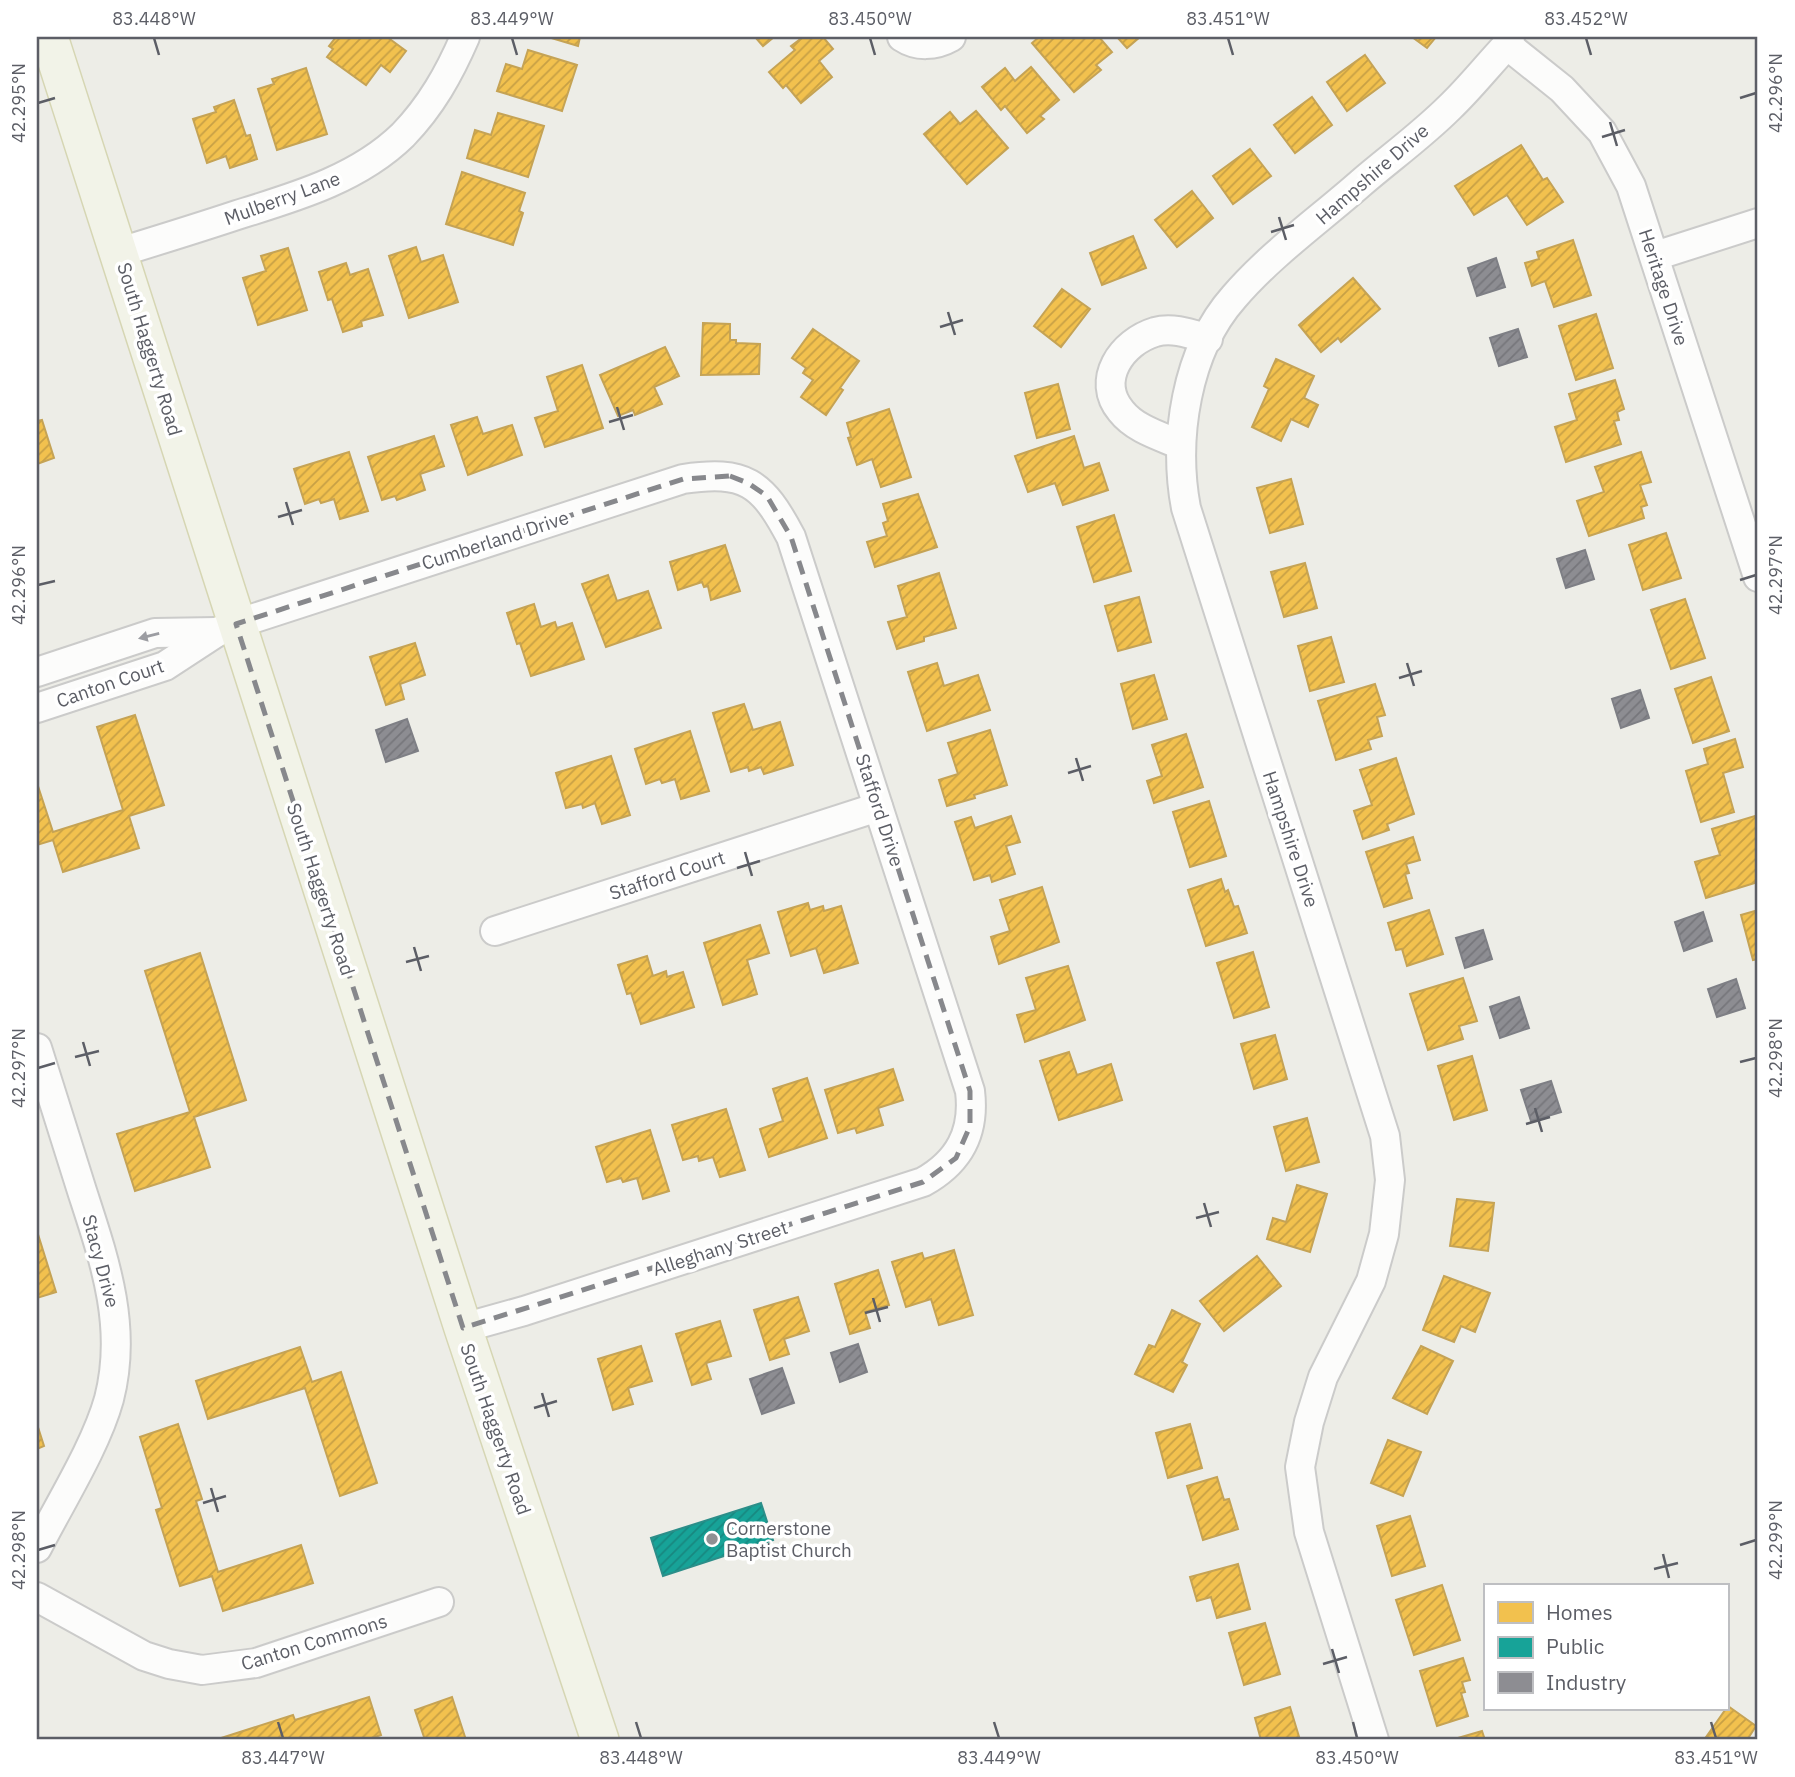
<svg xmlns="http://www.w3.org/2000/svg" width="1795" height="1777" font-family="'IBM Plex Sans',sans-serif">
	<defs>
		<pattern id="homes-hatch" width="6" height="6" patternUnits="userSpaceOnUse" patternTransform="scale(1.75)"><rect width="6" height="6" fill="#f2c14e"/><path d="M-1 1l2-2M0 6l6-6M5 7l2-2" fill="none" stroke="#c7a045"/></pattern>
		<pattern id="public-hatch" width="6" height="6" patternUnits="userSpaceOnUse" patternTransform="scale(1.75)"><rect width="6" height="6" fill="#17a398"/><path d="M-1 1l2-2M0 6l6-6M5 7l2-2" fill="none" stroke="#188880"/></pattern>
		<pattern id="industry-hatch" width="6" height="6" patternUnits="userSpaceOnUse" patternTransform="scale(1.75)"><rect width="6" height="6" fill="#8d8d92"/><path d="M-1 1l2-2M0 6l6-6M5 7l2-2" fill="none" stroke="#76767b"/></pattern>
	</defs>
	<rect width="100%" height="100%" fill="#edede7"/>
	<g fill="url(#homes-hatch)" stroke="#c5a355" stroke-width="2">
		<path d="M336 37H387L406 51 390 72 381 65 366 85 327 57 333 49 329 46Z"/>
		<path d="M548 37H580L578 46Z"/>
		<path d="M755 37H774L763 46Z"/>
		<path d="M803 37H823L833 49 819 61 832 77 801 103 786 85 783 88 769 72 795 50 791 46Z"/>
		<path d="M1039 37H1099L1112 52 1096 65 1101 70 1074 92 1032 43Z"/>
		<path d="M1117 37H1140L1127 48Z"/>
		<path d="M1412 37H1436L1427 48Z"/>
		<path d="M528 50 577 65 562 111 497 91 506 64 522 69Z"/>
		<path d="M1365 55 1385 83 1347 111 1327 82Z"/>
		<path d="M1031 67 1059 100 1040 116 1044 119 1027 133 1005 106 1001 110 982 87 1005 68 1015 81Z"/>
		<path d="M306 68 327 134 277 150 258 89 274 84 272 79Z"/>
		<path d="M1312 97 1332 125 1295 153 1274 125Z"/>
		<path d="M234 100 246 136 250 135 257 159 230 168 226 156 207 163 193 119 216 112 214 107Z"/>
		<path d="M976 111 1008 148 967 184 924 134 950 112 960 124Z"/>
		<path d="M498 113 544 126 528 177 467 158 475 130 491 135Z"/>
		<path d="M1521 145 1543 180 1547 178 1563 202 1527 225 1507 195 1474 215 1455 186Z"/>
		<path d="M1250 149 1271 176 1233 204 1213 176Z"/>
		<path d="M462 172 525 193 519 211 523 213 513 245 446 224Z"/>
		<path d="M1192 191 1213 218 1177 247 1155 220Z"/>
		<path d="M1133 236 1146 268 1102 285 1090 253Z"/>
		<path d="M1573 240 1591 295 1554 307 1545 281 1532 286 1525 263 1539 259 1537 252Z"/>
		<path d="M416 247 421 262 443 255 458 302 409 318 389 256Z"/>
		<path d="M288 248 307 310 258 325 243 278 266 271 261 256Z"/>
		<path d="M346 263 350 275 368 269 383 315 361 321 362 326 343 332 332 299 328 300 319 272Z"/>
		<path d="M1353 278 1380 309 1341 342 1338 338 1321 352 1299 325Z"/>
		<path d="M1062 289 1090 309 1061 347 1034 326Z"/>
		<path d="M1596 314 1613 368 1576 380 1559 326Z"/>
		<path d="M703 323 730 324V340H736V343L760 344 759 374 701 375Z"/>
		<path d="M813 329 859 361 840 388 843 390 826 415 801 397 813 380 803 373 806 368 792 358Z"/>
		<path d="M665 347 679 376 654 387 662 404 635 415 633 410 618 416 600 375Z"/>
		<path d="M1276 359 1314 376 1304 398 1318 405 1308 427 1291 419 1281 441 1252 427 1269 389 1264 386Z"/>
		<path d="M582 365 603 428 545 447 535 418 558 411 547 377Z"/>
		<path d="M1615 380 1624 409 1617 412 1619 420 1614 421 1621 444 1566 462 1555 427 1577 420 1569 394Z"/>
		<path d="M1058 384 1070 429 1037 438 1025 393Z"/>
		<path d="M889 409 911 477 881 487 872 459 857 465 848 438 851 437 847 423Z"/>
		<path d="M477 417 483 434 512 425 522 455 468 475 451 425Z"/>
		<path d="M42 420 54 458 37 464V421Z"/>
		<path d="M434 436 444 466 420 474 425 490 397 500 395 496 382 500 368 457Z"/>
		<path d="M1074 436 1084 468 1099 463 1108 490 1063 505 1055 483 1028 492 1015 456Z"/>
		<path d="M349 452 368 511 340 519 334 499 321 503 319 499 305 504 294 469Z"/>
		<path d="M1641 452 1651 482 1640 485 1647 505 1641 507 1644 518 1589 536 1577 501 1604 492 1595 467Z"/>
		<path d="M1291 479 1303 524 1270 533 1257 488Z"/>
		<path d="M918 494 937 547 875 567 867 542 887 536 883 523 888 521 883 504Z"/>
		<path d="M1114 515 1131 571 1094 582 1077 527Z"/>
		<path d="M1666 533 1681 578 1643 590 1629 545Z"/>
		<path d="M725 545 740 591 711 600 708 586 704 587 702 582 678 590 670 562Z"/>
		<path d="M1305 563 1317 608 1284 617 1271 572Z"/>
		<path d="M939 573 956 628 924 637V641L897 649 888 622 907 617 898 586Z"/>
		<path d="M608 575 617 601 648 591 661 628 606 647 582 584Z"/>
		<path d="M1139 597 1151 642 1118 651 1105 606Z"/>
		<path d="M1685 599 1705 658 1671 669 1651 610Z"/>
		<path d="M534 604 541 627 555 622 557 628 572 623 584 659 531 676 520 643 517 644 507 613Z"/>
		<path d="M1331 637 1344 682 1310 691 1298 646Z"/>
		<path d="M415 643 425 675 400 684 404 699 386 705 370 657Z"/>
		<path d="M937 663 944 686 978 675 990 710 927 731 908 672Z"/>
		<path d="M1154 675 1167 719 1133 729 1121 684Z"/>
		<path d="M1711 677 1729 731 1693 743 1675 689Z"/>
		<path d="M1375 684 1385 715 1377 717 1382 736 1368 740 1371 749 1336 760 1318 701Z"/>
		<path d="M744 704 753 730 780 722 793 765 764 774 761 767 749 771 748 767 731 772 713 713Z"/>
		<path d="M135 715 164 805 129 816 139 848 63 872 53 840 37 845V783L53 832 123 810 97 727Z"/>
		<path d="M990 730 1007 785 974 795 975 798 947 806 939 780 958 774 948 743Z"/>
		<path d="M690 731 709 791 681 799 675 779 662 783 660 779 646 784 635 749Z"/>
		<path d="M1186 734 1203 787 1154 803 1147 781 1162 776 1152 745Z"/>
		<path d="M1735 739 1743 767 1723 773 1734 812 1701 822 1686 771 1708 764 1704 749Z"/>
		<path d="M611 756 630 815 602 824 595 803 583 808 582 804 566 808 556 773Z"/>
		<path d="M1396 758 1414 814 1387 824 1389 830 1363 839 1354 811 1372 805 1360 770Z"/>
		<path d="M1209 801 1226 856 1190 867 1173 812Z"/>
		<path d="M1758 815V882L1706 898 1695 862 1720 855 1712 829Z"/>
		<path d="M1011 816 1020 842 1006 846 1015 874 992 882 990 875 974 880 955 822 971 817 975 828Z"/>
		<path d="M1413 837 1420 860 1406 864 1409 873 1405 874 1412 898 1384 907 1366 852Z"/>
		<path d="M1221 879 1225 892 1228 890 1234 907 1238 906 1247 933 1206 946 1188 890Z"/>
		<path d="M1042 887 1059 942 999 964 991 937 1010 931 1000 900Z"/>
		<path d="M808 903 810 910 823 906 824 911 841 906 858 963 824 973 816 948 791 956 778 912Z"/>
		<path d="M1429 910 1443 954 1407 966 1402 949 1396 950 1388 923Z"/>
		<path d="M1758 910V959L1753 960 1741 915Z"/>
		<path d="M760 925 769 953 747 960 757 994 723 1005 704 943Z"/>
		<path d="M1253 952 1269 1007 1234 1018 1217 963Z"/>
		<path d="M200 953 246 1100 194 1117 210 1167 135 1191 117 1134 190 1112 145 971Z"/>
		<path d="M647 956 653 976 666 971 667 977 683 972 694 1007 641 1024 631 993 627 994 618 965Z"/>
		<path d="M1068 966 1085 1020 1025 1042 1017 1015 1036 1010 1026 978Z"/>
		<path d="M1463 978 1477 1021 1459 1026 1463 1039 1428 1050 1410 994Z"/>
		<path d="M1275 1035 1287 1079 1254 1089 1241 1044Z"/>
		<path d="M1069 1052 1077 1075 1111 1064 1122 1100 1059 1120 1040 1061Z"/>
		<path d="M1472 1056 1487 1110 1454 1120 1438 1066Z"/>
		<path d="M893 1069 903 1100 878 1108 883 1125 857 1133 855 1128 838 1133 825 1090Z"/>
		<path d="M807 1078 827 1138 769 1157 760 1129 783 1121 773 1089Z"/>
		<path d="M726 1109 745 1170 720 1177 713 1157 699 1161 698 1156 683 1160 672 1125Z"/>
		<path d="M1307 1118 1319 1162 1286 1171 1274 1127Z"/>
		<path d="M650 1130 669 1191 643 1199 637 1178 623 1182 621 1178 607 1182 596 1147Z"/>
		<path d="M1297 1185 1327 1194 1310 1252 1267 1239 1273 1218 1286 1222Z"/>
		<path d="M1457 1199 1494 1203 1488 1251 1450 1246Z"/>
		<path d="M37 1231 56 1292 37 1298Z"/>
		<path d="M954 1250 973 1315 939 1325 931 1299 906 1307 892 1262 922 1253 924 1259Z"/>
		<path d="M1257 1256 1281 1286 1224 1331 1200 1301Z"/>
		<path d="M878 1270 889 1305 865 1312 870 1328 850 1334 835 1284Z"/>
		<path d="M1444 1276 1490 1293 1475 1332 1461 1326 1454 1342 1423 1330Z"/>
		<path d="M798 1297 809 1331 784 1339 789 1354 770 1360 754 1310Z"/>
		<path d="M1172 1310 1200 1324 1182 1362 1187 1365 1173 1392 1135 1374 1149 1345 1155 1347Z"/>
		<path d="M720 1321 731 1356 706 1363 711 1379 692 1385 676 1334Z"/>
		<path d="M641 1346 652 1381 628 1388 633 1404 613 1410 598 1359Z"/>
		<path d="M1421 1346 1453 1361 1427 1414 1393 1398Z"/>
		<path d="M300 1347 312 1382 341 1372 377 1483 340 1496 305 1388 208 1419 196 1381Z"/>
		<path d="M37 1424 44 1446 37 1449Z"/>
		<path d="M178 1424 202 1499 196 1501 218 1572 301 1545 313 1583 223 1611 212 1576 180 1586 156 1510 162 1508 140 1437Z"/>
		<path d="M1190 1424 1202 1468 1168 1478 1156 1433Z"/>
		<path d="M1388 1440 1421 1452 1403 1496 1371 1483Z"/>
		<path d="M1217 1477 1224 1500 1229 1499 1238 1529 1203 1540 1187 1486Z"/>
		<path d="M1410 1516 1425 1566 1392 1576 1377 1526Z"/>
		<path d="M1238 1564 1250 1609 1217 1618 1211 1597 1197 1601 1190 1577Z"/>
		<path d="M1442 1585 1460 1640 1414 1655 1396 1600Z"/>
		<path d="M1265 1623 1280 1674 1244 1685 1229 1633Z"/>
		<path d="M1463 1658 1470 1680 1462 1682 1465 1692 1461 1693 1468 1716 1437 1726 1420 1671Z"/>
		<path d="M369 1697 381 1735 365 1740 218 1739 293 1715 295 1720Z"/>
		<path d="M452 1697 466 1740H425L415 1710Z"/>
		<path d="M1728 1706 1756 1726 1747 1740H1704Z"/>
		<path d="M1290 1707 1300 1740H1261L1255 1718Z"/>
		<path d="M1482 1731 1485 1740H1451Z"/>
	</g>
	<path fill="url(#public-hatch)" stroke="#2c8e89" stroke-width="2" d="M761 1503 773 1540 663 1576 651 1538Z"/>
	<g fill="url(#industry-hatch)" stroke="#7e7f85" stroke-width="2">
		<path d="M1496 258 1505 287 1477 296 1468 268Z"/>
		<path d="M1518 329 1527 357 1499 366 1490 338Z"/>
		<path d="M1585 550 1594 579 1566 588 1557 559Z"/>
		<path d="M1640 690 1649 718 1621 728 1612 699Z"/>
		<path d="M407 719 418 751 386 762 376 730Z"/>
		<path d="M1703 912 1712 941 1684 951 1675 922Z"/>
		<path d="M1483 930 1492 959 1465 968 1456 938Z"/>
		<path d="M1736 979 1745 1008 1717 1017 1708 989Z"/>
		<path d="M1519 997 1529 1028 1500 1038 1490 1007Z"/>
		<path d="M1551 1081 1561 1112 1531 1121 1521 1090Z"/>
		<path d="M858 1344 867 1372 840 1382 831 1353Z"/>
		<path d="M782 1368 794 1403 762 1414 750 1379Z"/>
	</g>
	<g fill="none" stroke-linecap="round" stroke-linejoin="round">
		<defs>
			<g id="minor">
				<path d="M902 37C917 47 935 46 951 37"/>
				<path d="M1507 45 1562 89 1602 132 1631 186 1758 577"/>
				<path d="M120 252C159 240 198 228 237 215 295 197 358 179 403 135 431 106 449 74 465 37"/>
				<path d="M1655 256 1758 223"/>
				<path d="M1181 445C1160 436 1135 429 1121 411 1095 380 1122 342 1155 332 1173 327 1191 334 1208 339"/>
				<path d="M37 672 155 633 217 632"/>
				<path d="M37 708 165 666 217 632 236 624 683 479C745 470 762 482 791 537L970 1091C975 1132 959 1162 923 1182L524 1311 463 1328"/>
				<path d="M495 931 878 807"/>
				<path d="M37 1048C52 1095 67 1143 82 1191 104 1259 128 1326 109 1399 96 1446 60 1503 37 1548"/>
				<path d="M37 1597 144 1656 169 1664 202 1670 256 1663 439 1602"/>
				<path d="M1374 1740 1309 1532 1300 1467 1309 1422 1323 1377 1371 1281 1384 1234 1390 1180 1385 1136 1186 508C1173 439 1186 351 1234 297 1271 254 1319 220 1361 183 1390 158 1422 135 1450 107 1470 88 1488 65 1507 45L1510 37"/>
			</g>
			<path id="major" d="M49 37 463 1328 600 1740"/>
		</defs>
		<use href="#minor" stroke="#cbcbca" stroke-width="32"/>
		<use href="#major" stroke="#d6d6b3" stroke-width="40"/>
		<use href="#minor" stroke="#fcfcfb" stroke-width="28"/>
		<use href="#major" stroke="#f2f3e8" stroke-width="37"/>
	</g>
	<defs><path id="oneway-solid" d="M-6-.8H1V-3.2L6.5 0L1 3.2V.8H-6Z" transform="scale(1.75)"/></defs>
	<use fill="#9c9da2" href="#oneway-solid" transform="translate(149 636) rotate(166)"/>
	<path fill="none" stroke="#87888c" stroke-width="5" stroke-dasharray="14 9" stroke-linejoin="round" d="M730 476 748 483 767 496 791 537 970 1091V1126L956 1158 923 1182 463 1328 236 624 683 479Z"/>
	<path fill="none" stroke="#5c5e66" stroke-width="2.5" d="M154 38 159 55M512 38 517 55M870 38 875 55M1228 38 1233 55M1586 38 1591 55M1740 98 1756 93M38 103 55 98M1610 122 1617 146M1602 137 1625 130M1279 217 1286 240M1271 232 1294 225M948 312 955 335M940 327 963 320M617 407 624 430M609 422 633 415M286 502 293 525M278 517 302 510M1740 580 1756 575M38 585 55 581M1407 663 1414 686M1399 678 1422 671M1076 758 1083 781M1068 773 1091 766M745 852 752 876M737 868 760 861M414 947 421 971M406 962 429 956M83 1042 90 1066M75 1057 99 1051M1740 1062 1756 1058M38 1068 55 1063M1535 1108 1542 1132M1526 1124 1550 1117M1204 1203 1211 1227M1196 1218 1219 1212M873 1298 880 1322M865 1313 888 1307M542 1393 549 1417M534 1408 557 1401M211 1488 218 1512M203 1503 226 1496M1740 1545 1756 1540M38 1550 55 1545M1663 1554 1669 1578M1654 1569 1678 1563M1332 1649 1339 1673M1323 1664 1347 1657M278 1722 283 1738M636 1722 641 1738M994 1722 999 1738M1353 1722 1357 1738M1711 1722 1716 1738"/>
	<circle fill="#8f9093" stroke="#fff" stroke-width="2.5" cx="712" cy="1539" r="7"/>
	<g text-anchor="middle" stroke-width="7" stroke-linejoin="round" paint-order="stroke">
		<g font-size="19" fill="#5c5e66" stroke="#fff">
			<text transform="translate(1372 174) rotate(-41)" y="7">Hampshire Drive</text>
			<text transform="translate(282 198) rotate(-20)" y="7">Mulberry Lane</text>
			<text transform="translate(1664 287) rotate(72)" y="7">Heritage Drive</text>
			<text transform="translate(150 349) rotate(73)" y="7">South Haggerty Road</text>
			<text transform="translate(495 540) rotate(-18)" y="7">Cumberland Drive</text>
			<text transform="translate(110 683) rotate(-19)" y="7">Canton Court</text>
			<text transform="translate(880 810) rotate(72)" y="7">Stafford Drive</text>
			<text transform="translate(1291 839) rotate(72)" y="7">Hampshire Drive</text>
			<text transform="translate(667 875) rotate(-18)" y="7">Stafford Court</text>
			<text transform="translate(321 889) rotate(72)" y="7">South Haggerty Road</text>
			<text transform="translate(720 1248) rotate(-18)" y="7">Alleghany Street</text>
			<text transform="translate(101 1261) rotate(75)" y="7">Stacy Drive</text>
			<text transform="translate(496 1429) rotate(71)" y="7">South Haggerty Road</text>
			<text transform="translate(314 1642) rotate(-17)" y="7">Canton Commons</text>
		</g>
		<g font-size="19" fill="#5c5e66" stroke="#fff" text-anchor="start">
			<text x="726" y="1535">Cornerstone<tspan x="726" dy="22">Baptist Church</tspan></text>
		</g>
	</g>
	<rect width="1795" height="1777" fill="none" stroke="#ffffff" stroke-width="77"/>
	<rect x="1484" y="1584" width="245" height="126" fill="#ffffff" stroke="#bebfc2" stroke-width="2"/>
	<rect x="1498" y="1602" width="35" height="21" fill="#f2c14e" stroke="#bebfc2" stroke-width="2"/>
	<text x="1546" y="1620" font-size="21" fill="#5c5e66">Homes</text>
	<rect x="1498" y="1637" width="35" height="21" fill="#17a398" stroke="#bebfc2" stroke-width="2"/>
	<text x="1546" y="1654" font-size="21" fill="#5c5e66">Public</text>
	<rect x="1498" y="1672" width="35" height="21" fill="#8d8d92" stroke="#bebfc2" stroke-width="2"/>
	<text x="1546" y="1690" font-size="21" fill="#5c5e66">Industry</text>
	<rect x="38" y="38" width="1718" height="1700" fill="none" stroke="#5c5e66" stroke-width="2.5"/>
	<g font-size="18" text-anchor="middle" fill="#5c5e66">
		<text x="154" y="25">83.448°W</text>
		<text x="512" y="25">83.449°W</text>
		<text x="870" y="25">83.450°W</text>
		<text x="1228" y="25">83.451°W</text>
		<text x="1586" y="25">83.452°W</text>
		<text transform="translate(1776 93) rotate(-90)" y="6">42.296°N</text>
		<text transform="translate(19 103) rotate(-90)" y="6">42.295°N</text>
		<text transform="translate(1776 575) rotate(-90)" y="6">42.297°N</text>
		<text transform="translate(19 585) rotate(-90)" y="6">42.296°N</text>
		<text transform="translate(1776 1058) rotate(-90)" y="6">42.298°N</text>
		<text transform="translate(19 1068) rotate(-90)" y="6">42.297°N</text>
		<text transform="translate(1776 1540) rotate(-90)" y="6">42.299°N</text>
		<text transform="translate(19 1550) rotate(-90)" y="6">42.298°N</text>
		<text x="283" y="1764">83.447°W</text>
		<text x="641" y="1764">83.448°W</text>
		<text x="999" y="1764">83.449°W</text>
		<text x="1357" y="1764">83.450°W</text>
		<text x="1716" y="1764">83.451°W</text>
	</g>
</svg>
